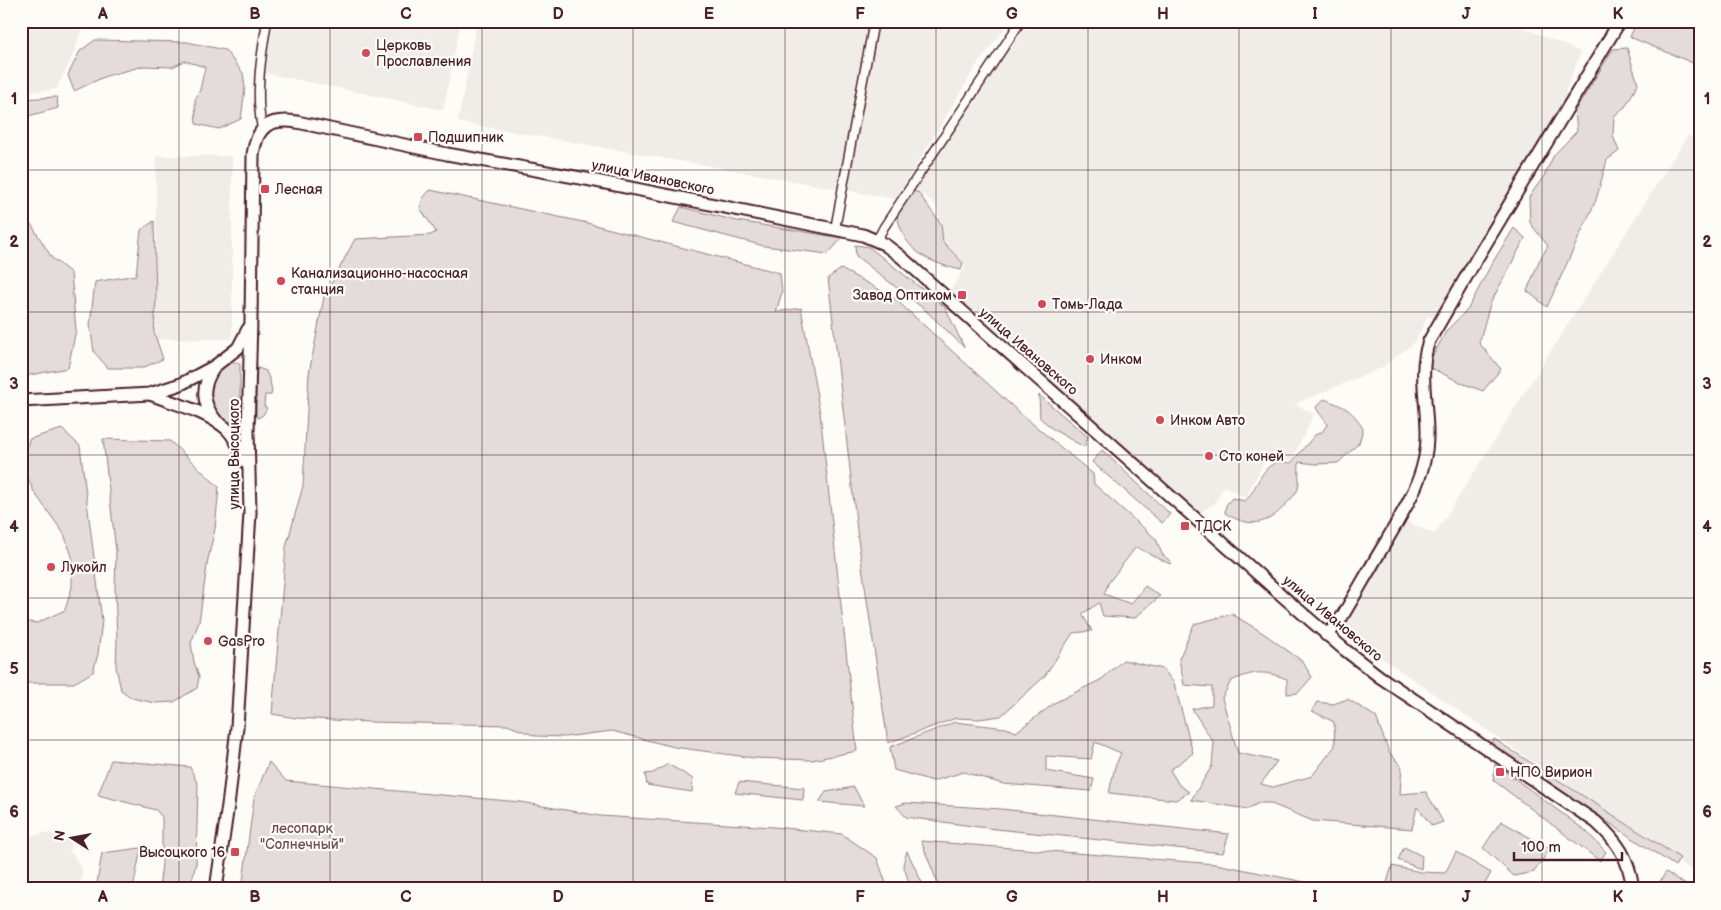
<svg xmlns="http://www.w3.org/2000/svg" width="1721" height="910" font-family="'Balsamiq Sans',sans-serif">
	<rect width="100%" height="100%" fill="#fdfcf7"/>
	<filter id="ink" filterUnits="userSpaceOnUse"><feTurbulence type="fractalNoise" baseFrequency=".02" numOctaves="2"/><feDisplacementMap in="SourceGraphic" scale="10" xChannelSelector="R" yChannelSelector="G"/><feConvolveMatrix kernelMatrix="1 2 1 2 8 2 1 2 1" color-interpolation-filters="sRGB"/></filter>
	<g filter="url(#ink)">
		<g fill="#f0ece8">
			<path d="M21 21H85L69 64 56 89 21 93Z"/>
			<path d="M273 21H461L443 110 265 73Z"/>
			<path d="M477 21H1010L977 65 896 199 458 122Z"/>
			<path d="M1030 21H1507L1581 52 1565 92 1569 95 1478 250 1475 249 1436 320 1428 316 1415 342 1383 367 1295 404 1314 414 1291 461 1268 453 1246 498 1224 486 1214 504 1199 513 950 291 966 266 944 241 936 205 912 186Z"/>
			<path d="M1688 135 1700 143V876L1341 630 1405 521 1435 534Z"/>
			<rect x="156" y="156" width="76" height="183"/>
			<path d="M45 833 72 838 70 852 72 853 83 871 79 889H21V838Z"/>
		</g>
		<g fill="#e3dcda" stroke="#967e82">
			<path d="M1637 21H1700V66L1630 37Z"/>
			<path d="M95 40 187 42 225 50 243 73 245 88 241 119 219 129 196 124 195 100 200 90 205 67 185 61 172 67 144 66 106 76 74 91 68 75 80 51Z"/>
			<path d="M1627 48 1638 84 1625 107 1614 116 1613 136 1619 151 1607 160 1596 200 1547 307 1527 291 1539 261 1548 246 1530 223 1529 197 1544 176 1554 155 1577 131 1575 111 1613 49Z"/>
			<path d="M57 97 58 108 21 118V99Z"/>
			<path d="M430 190 583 222 780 273 782 292 776 312 801 308 820 413 857 751 812 760 754 758 674 747 612 731 564 737 536 736 507 725 368 722 296 718 272 714 286 547 303 486 309 373 324 297 355 239 431 235 436 232 420 208 423 198Z"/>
			<path d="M906 191 918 192 941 224 943 242 963 263 961 270C939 265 915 257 904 236 900 228 898 218 894 209Z"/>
			<path d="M681 207 737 221 842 238 828 254 764 246 673 222Z"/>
			<path d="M21 221 31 224 52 258 71 273 76 330 68 368 25 376 21 374Z"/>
			<path d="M154 221 156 301 154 332 163 359 142 368H108L94 352 90 325 95 282 136 275 141 230Z"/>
			<path d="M1514 228 1525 238 1490 304 1479 343 1501 369 1483 391 1464 384 1427 366 1447 330 1468 309 1491 265Z"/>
			<path d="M855 245 869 247 945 307 964 347 924 309 856 256Z"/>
			<path d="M841 269 893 297 1022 415 1093 474 1094 484 1156 539 1162 554 1171 562 1170 564 1136 547 1109 582 1104 594 1131 604 1145 586 1160 596 1135 618 1103 616 1099 603 1082 614 1092 631 1073 633 1044 677 1001 716 979 719 956 718 888 743 858 539 828 278Z"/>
			<path d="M237 362 240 364V420L236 423C202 422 201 366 237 362Z"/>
			<path d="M258 368 266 371 270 381 272 391 271 395H265L264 406 267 408 263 415 258 418 256 415V372Z"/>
			<path d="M1039 395 1088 437 1084 447 1054 430 1040 418Z"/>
			<path d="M1324 399C1345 407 1352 409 1363 429L1359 443 1338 463 1316 464 1299 462C1298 470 1300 481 1298 489 1296 494 1290 500 1286 504 1268 526 1249 528 1225 513L1226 505 1232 498 1245 501C1257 490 1261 465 1279 462 1282 461 1288 463 1291 463L1315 435 1322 432 1327 425C1325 418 1319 415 1316 407Z"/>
			<path d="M62 429 80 446 102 621 98 654 93 672 74 683H21V621L37 623 65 610 72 587V556L64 534 34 492 23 467 29 439Z"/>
			<path d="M103 439 170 441 219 487 215 529 208 559 199 622 191 643 194 662 199 677 197 688 174 702 155 703 132 698 121 690 116 667 117 638 115 590 116 551Z"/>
			<path d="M1102 450 1170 514 1162 523 1092 462Z"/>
			<path d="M1232 614 1263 633 1302 661 1312 677 1298 693 1287 694V679C1262 670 1255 671 1231 681L1222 698 1238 753 1277 761 1261 784 1273 787 1312 776 1335 746 1334 722 1312 711 1317 702 1333 704 1348 699 1376 717 1389 752 1402 767 1400 794 1426 792 1443 822 1432 826 1417 807 1412 829 1313 821 1269 803H1259L1247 809 1191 800 1212 766 1214 743 1192 709 1212 705V687L1184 685 1179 659 1194 624Z"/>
			<path d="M1123 660 1163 669 1174 683 1193 753 1170 770 1179 785 1189 792 1176 800 1109 793 1115 767 1121 753 1095 742 1091 759 1046 756V771L1094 779 1091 791 1003 784 964 772 933 781 894 770 890 747 955 722 1006 728 1016 732 1056 702 1102 679Z"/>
			<path d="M1494 739 1680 858 1675 866 1490 745Z"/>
			<path d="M111 760 190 767 198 785 196 863 190 889H159L162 863V817L156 810 98 795Z"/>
			<path d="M269 762 286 781 520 802 600 816 774 827 842 834 877 858 888 889H242L254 798Z"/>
			<path d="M668 764 693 779 692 792 647 785 645 774 653 773Z"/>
			<path d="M1495 764 1586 831 1606 852 1600 861 1493 780Z"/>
			<path d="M739 782 804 788 803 800 735 793Z"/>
			<path d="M854 787 864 806 819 802 826 792Z"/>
			<path d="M906 803 1001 809 1229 834 1223 853 987 828 906 817 896 806Z"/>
			<path d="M1501 821 1550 849 1534 872 1514 876 1483 848Z"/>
			<path d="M921 841 1216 864 1339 889H940Z"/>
			<path d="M1404 847 1422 856 1421 869 1398 860Z"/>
			<path d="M141 848 133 889H96L102 853Z"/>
			<path d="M907 851 925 889H911L903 864Z"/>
			<path d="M1456 852 1491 873 1482 889H1385L1392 866 1421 872 1445 873Z"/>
			<path d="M1666 872 1692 889H1655Z"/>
		</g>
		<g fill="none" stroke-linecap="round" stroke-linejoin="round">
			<defs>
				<g id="street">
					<path d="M262 129C255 93 261 57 267 21"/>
					<path d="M835 229 874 21"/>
					<path d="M877 240 884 227 1021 21"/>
				</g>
				<g id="secondary">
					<path d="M215 366C201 386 201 402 216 421"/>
					<path d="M150 394C175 404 206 411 227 429 236 438 241 451 246 463"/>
					<path d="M21 401 150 394 181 384 215 366 238 348 248 329"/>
					<path d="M1326 635 1337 625C1354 597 1370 568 1387 540 1401 515 1418 489 1424 461 1434 421 1415 380 1429 341L1477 258 1620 21"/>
					<path d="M216 889 229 798 237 727 250 513 248 432 251 320 253 155C257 126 269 118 297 122L447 154 586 179 863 235 884 244 900 256 1287 600 1345 650 1380 677 1596 822C1618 842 1629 858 1633 889"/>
				</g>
			</defs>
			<use href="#street" stroke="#4a1f2b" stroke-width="11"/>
			<use href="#secondary" stroke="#4a1f2b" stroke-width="15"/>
			<use href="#street" stroke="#fdfcf7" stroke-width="8"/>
			<use href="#secondary" stroke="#fdfcf7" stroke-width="11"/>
		</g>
	</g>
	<path fill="none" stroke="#4a1f2b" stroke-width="1" stroke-opacity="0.55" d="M179 21V889M330 21V889M482 21V889M633 21V889M785 21V889M936 21V889M1088 21V889M1239 21V889M1391 21V889M1542 21V889M21 170H1700M21 312H1700M21 455H1700M21 598H1700M21 740H1700"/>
	<g fill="#d1495b" stroke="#fdfcf7" stroke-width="2">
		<circle cx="366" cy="53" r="5"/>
		<rect x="413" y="132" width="10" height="10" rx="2.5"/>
		<rect x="260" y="184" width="10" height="10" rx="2.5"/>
		<circle cx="281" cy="281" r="5"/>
		<rect x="957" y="290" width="10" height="10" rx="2.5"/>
		<circle cx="1042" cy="304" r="5"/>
		<circle cx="1090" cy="359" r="5"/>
		<circle cx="1160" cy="420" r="5"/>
		<circle cx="1209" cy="456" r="5"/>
		<rect x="1180" y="521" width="10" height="10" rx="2.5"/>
		<circle cx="51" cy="567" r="5"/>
		<circle cx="208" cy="641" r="5"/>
		<rect x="1495" y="767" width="10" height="10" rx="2.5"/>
		<rect x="230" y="847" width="10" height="10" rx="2.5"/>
	</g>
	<g text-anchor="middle" stroke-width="4.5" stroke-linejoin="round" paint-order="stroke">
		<g font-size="14" fill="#4a1f2b" stroke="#fdfcf7" text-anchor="start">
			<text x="376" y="50">Церковь<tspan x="376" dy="16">Прославления</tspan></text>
			<text x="428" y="142">Подшипник</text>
			<text x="275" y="194">Лесная</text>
			<text x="291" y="278">Канализационно-насосная<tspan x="291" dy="16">станция</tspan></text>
			<text x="952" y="300" text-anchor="end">Завод Оптиком</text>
			<text x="1052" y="309">Томь-Лада</text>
			<text x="1100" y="364">Инком</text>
			<text x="1170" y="425">Инком Авто</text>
			<text x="1219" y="461">Сто коней</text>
			<text x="1195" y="531">ТДСК</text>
			<text x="61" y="572">Лукойл</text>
			<text x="218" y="646">GasPro</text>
			<text x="1510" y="777">НПО Вирион</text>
			<text x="225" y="857" text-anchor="end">Высоцкого 16</text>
		</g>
		<g font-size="14" fill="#4a1f2b" stroke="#fdfcf7">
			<text transform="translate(653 177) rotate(12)" y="5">улица Ивановского</text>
			<text transform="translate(1029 351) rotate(41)" y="5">улица Ивановского</text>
			<text transform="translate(234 454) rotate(-90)" y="5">улица Высоцкого</text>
			<text transform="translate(1333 618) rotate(40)" y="5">улица Ивановского</text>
		</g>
		<g font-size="14" fill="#704e57" stroke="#fdfcf7">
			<text x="302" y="833">лесопарк<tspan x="302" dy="16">"Солнечный"</tspan></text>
		</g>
	</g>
	<rect width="1721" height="910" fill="none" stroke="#fdfcf7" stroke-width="55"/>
	<g transform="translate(72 838) rotate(281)" stroke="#fdfcf7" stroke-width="4" paint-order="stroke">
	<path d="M0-4L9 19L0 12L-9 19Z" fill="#4a1f2b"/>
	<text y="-8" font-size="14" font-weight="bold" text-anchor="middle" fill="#4a1f2b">N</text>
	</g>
	<path d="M1514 852v8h108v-8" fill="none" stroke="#4a1f2b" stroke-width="2.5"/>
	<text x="1521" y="852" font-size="15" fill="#4a1f2b" stroke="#fdfcf7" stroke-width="4" paint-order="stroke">100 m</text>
	<rect x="28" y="28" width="1666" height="854" fill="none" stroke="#4a1f2b" stroke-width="2"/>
	<g font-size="16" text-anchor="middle" font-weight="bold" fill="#4a1f2b">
		<text x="103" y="19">A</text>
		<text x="255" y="19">B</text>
		<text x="406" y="19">C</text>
		<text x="558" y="19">D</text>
		<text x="709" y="19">E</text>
		<text x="860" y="19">F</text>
		<text x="1012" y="19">G</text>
		<text x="1163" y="19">H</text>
		<text x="1315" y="19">I</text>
		<text x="1466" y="19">J</text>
		<text x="1618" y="19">K</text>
		<text x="14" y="104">1</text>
		<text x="1707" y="104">1</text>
		<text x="14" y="247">2</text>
		<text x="1707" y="247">2</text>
		<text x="14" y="389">3</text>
		<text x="1707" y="389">3</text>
		<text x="14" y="532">4</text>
		<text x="1707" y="532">4</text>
		<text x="14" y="674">5</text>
		<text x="1707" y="674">5</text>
		<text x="14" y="817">6</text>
		<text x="1707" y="817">6</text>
		<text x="103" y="902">A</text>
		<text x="255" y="902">B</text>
		<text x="406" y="902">C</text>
		<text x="558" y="902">D</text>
		<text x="709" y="902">E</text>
		<text x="860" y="902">F</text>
		<text x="1012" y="902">G</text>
		<text x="1163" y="902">H</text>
		<text x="1315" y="902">I</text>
		<text x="1466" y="902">J</text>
		<text x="1618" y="902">K</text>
	</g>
</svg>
